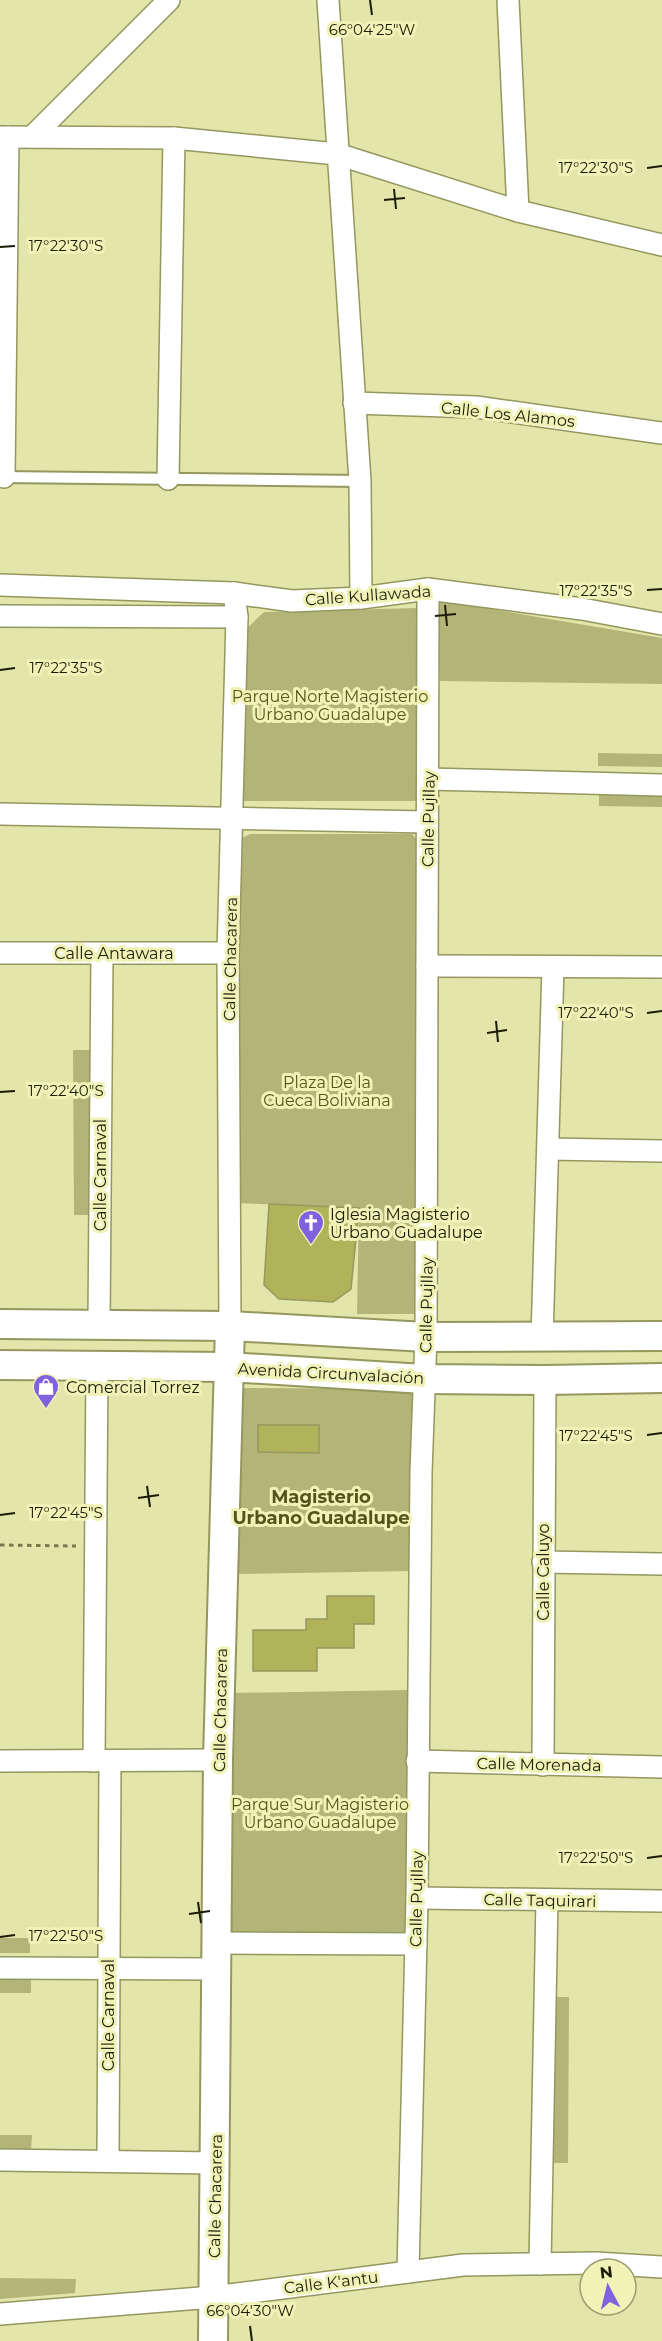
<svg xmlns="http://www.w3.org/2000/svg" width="662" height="2341" font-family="Montserrat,sans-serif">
	<rect width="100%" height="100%" fill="#e2e6aa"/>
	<g fill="#b2b577">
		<path d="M438 600 662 638V684L440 681Z"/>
		<path d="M417 608 419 801H241L242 633 264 612Z"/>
		<path d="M598 753 662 754V767L598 766Z"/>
		<path d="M599 793 662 795V807L599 806Z"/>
		<path d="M250 834H412L420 843 415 1314H357L359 1208 235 1203 240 839Z"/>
		<path d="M73 1050H90L91 1215H74Z"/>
		<path d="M236 1388 414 1389 411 1571 234 1574Z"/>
		<path d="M409 1690 407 1932H230L233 1693Z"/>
		<rect x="0" y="1938" width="30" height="15"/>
		<rect x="0" y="1977" width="31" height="16"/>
		<path d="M553 1997H569L568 2163H553Z"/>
		<path d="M0 2135H32L31 2150H0Z"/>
		<path d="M0 2278 76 2279 75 2293 0 2299Z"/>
	</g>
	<g fill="#b0b359" stroke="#969860" stroke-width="1.5">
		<path d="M269 1204 359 1208 351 1289 333 1302 279 1299 264 1285Z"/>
		<path d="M258 1425H319V1453L258 1452Z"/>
		<path d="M327 1596H374V1624H354V1648H317V1671H253V1630H306V1619H327Z"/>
	</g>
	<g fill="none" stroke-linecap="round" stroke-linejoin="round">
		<defs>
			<path id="service" d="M0 477 360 481"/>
			<g id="minor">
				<path d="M328 0 360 481 361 598"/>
				<path d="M508 0 518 211"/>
				<path d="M0 137 174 138 337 154 518 211 662 245"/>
				<path d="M32 137 169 0"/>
				<path d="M354 403 476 407 662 433"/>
				<path d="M4 477 8 137"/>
				<path d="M168 479 174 138"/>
				<path d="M0 585 234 593 292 601 361 598 428 589 582 609 662 624"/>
				<path d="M0 616 237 617"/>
				<path d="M428 779 662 785"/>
				<path d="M0 814 427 822"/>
				<path d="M0 953H228"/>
				<path d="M427 966 662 967"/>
				<path d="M548 1149 662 1151"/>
				<path d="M99 1325 102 954"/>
				<path d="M230 1326 228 953 237 617 234 593"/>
				<path d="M542 1338 553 967"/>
				<path d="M543 1562 662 1564"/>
				<path d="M0 1761 218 1760"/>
				<path d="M94 1761 97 1365"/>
				<path d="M417 1761 662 1767"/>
				<path d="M543 1765 545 1380"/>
				<path d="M417 1898 662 1901"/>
				<path d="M217 1943 416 1944"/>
				<path d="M0 1968 217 1969"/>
				<path d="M0 2160 216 2163"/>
				<path d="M108 2161 110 1761"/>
				<path d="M540 2264 547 1900"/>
				<path d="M408 2272 417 1898 421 1472 426 1337 428 589"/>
				<path d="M0 2314 213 2297 463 2265 596 2263 662 2267"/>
			</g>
			<g id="secondary">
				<path d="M0 1324 230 1326 426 1337 662 1336"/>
				<path d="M0 1365 229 1367 424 1379 545 1380 662 1378"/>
				<path d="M213 2341 218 1760 230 1326"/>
			</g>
		</defs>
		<use href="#service" stroke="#94975e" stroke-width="14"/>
		<use href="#minor" stroke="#94975e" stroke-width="24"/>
		<use href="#secondary" stroke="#94975e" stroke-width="32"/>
		<path stroke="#767951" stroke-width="3" stroke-dasharray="4.5 4.5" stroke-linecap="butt" d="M0 1545 76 1546"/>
		<use href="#service" stroke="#fff" stroke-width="10"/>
		<use href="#minor" stroke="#fff" stroke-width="21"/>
		<use href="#secondary" stroke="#fff" stroke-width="28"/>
	</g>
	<path fill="none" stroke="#1b1c05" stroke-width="2" d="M370 0 372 15M647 168 662 166M394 189 396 209M384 200 405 198M0 247 15 246M647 590 662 589M445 605 447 626M435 616 456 614M0 670 15 668M647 1013 662 1011M496 1021 498 1042M487 1033 507 1030M0 1092 15 1091M647 1435 662 1433M147 1486 150 1507M138 1498 159 1495M0 1515 15 1513M647 1858 662 1856M198 1902 201 1923M189 1914 210 1911M0 1937 15 1935M250 2326 252 2341"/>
	<defs>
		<symbol id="church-pin" viewBox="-11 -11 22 30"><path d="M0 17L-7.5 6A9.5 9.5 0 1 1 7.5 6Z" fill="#7f63de" stroke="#f0f3b7"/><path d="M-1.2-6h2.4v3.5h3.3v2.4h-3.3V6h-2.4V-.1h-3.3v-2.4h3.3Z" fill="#fff"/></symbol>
		<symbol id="shop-pin" viewBox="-11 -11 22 30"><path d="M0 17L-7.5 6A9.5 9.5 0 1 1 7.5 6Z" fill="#7f63de" stroke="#f0f3b7"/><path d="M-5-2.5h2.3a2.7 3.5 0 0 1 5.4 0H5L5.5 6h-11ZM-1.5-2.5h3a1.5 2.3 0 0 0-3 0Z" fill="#fff"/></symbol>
	</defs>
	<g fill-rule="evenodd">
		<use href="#church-pin" x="296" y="1208" width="30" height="40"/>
		<use href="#shop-pin" x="31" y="1372" width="30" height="40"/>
	</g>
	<g text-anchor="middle" stroke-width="6" stroke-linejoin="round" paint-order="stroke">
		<g font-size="16" fill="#1b1c05" stroke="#f0f3b7">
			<text transform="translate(508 414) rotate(6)" y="6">Calle Los Alamos</text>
			<text transform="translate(368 595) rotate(-4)" y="6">Calle Kullawada</text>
			<text transform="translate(428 819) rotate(-89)" y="6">Calle Pujllay</text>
			<text x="114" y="959">Calle Antawara</text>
			<text transform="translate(230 959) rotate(-89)" y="6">Calle Chacarera</text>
			<text transform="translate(100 1175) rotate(-90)" y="6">Calle Carnaval</text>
			<text transform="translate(426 1305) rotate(-89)" y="6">Calle Pujllay</text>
			<text transform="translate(331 1373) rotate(3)" y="6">Avenida Circunvalación</text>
			<text transform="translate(543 1572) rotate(-90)" y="6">Calle Caluyo</text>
			<text transform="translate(220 1710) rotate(-89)" y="6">Calle Chacarera</text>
			<text transform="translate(539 1764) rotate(1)" y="6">Calle Morenada</text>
			<text transform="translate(416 1899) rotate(-89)" y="6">Calle Pujllay</text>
			<text transform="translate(540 1900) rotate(1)" y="6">Calle Taquirari</text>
			<text transform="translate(108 2015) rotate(-90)" y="6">Calle Carnaval</text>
			<text transform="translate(215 2196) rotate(-89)" y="6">Calle Chacarera</text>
			<text transform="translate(331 2282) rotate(-7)" y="6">Calle K'antu</text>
		</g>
		<g font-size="16" fill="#565714" stroke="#f0f3b7">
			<text x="330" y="702">Parque Norte Magisterio<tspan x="330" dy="18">Urbano Guadalupe</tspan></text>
			<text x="327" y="1088">Plaza De la<tspan x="327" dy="18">Cueca Boliviana</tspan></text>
			<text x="320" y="1810">Parque Sur Magisterio<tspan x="320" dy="18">Urbano Guadalupe</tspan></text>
		</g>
		<g font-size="16" fill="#1b1c05" stroke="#f0f3b7" text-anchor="start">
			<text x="330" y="1220">Iglesia Magisterio<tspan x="330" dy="18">Urbano Guadalupe</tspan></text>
			<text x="66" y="1393">Comercial Torrez</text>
		</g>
		<g font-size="18" font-weight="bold" fill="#53541b" stroke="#f0f3b7">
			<text x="321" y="1503">Magisterio<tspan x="321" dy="21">Urbano Guadalupe</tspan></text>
		</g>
	</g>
	<g font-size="15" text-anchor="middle" fill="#1b1c05" stroke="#f0f3b7" stroke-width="6" stroke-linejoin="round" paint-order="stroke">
		<text x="372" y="35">66°04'25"W</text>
		<text x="596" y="173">17°22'30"S</text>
		<text x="66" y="251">17°22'30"S</text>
		<text x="596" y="596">17°22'35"S</text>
		<text x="66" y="673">17°22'35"S</text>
		<text x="596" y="1018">17°22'40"S</text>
		<text x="66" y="1096">17°22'40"S</text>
		<text x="596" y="1441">17°22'45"S</text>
		<text x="66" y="1518">17°22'45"S</text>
		<text x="596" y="1863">17°22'50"S</text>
		<text x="66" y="1941">17°22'50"S</text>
		<text x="250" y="2316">66°04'30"W</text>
	</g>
	<g transform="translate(608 2287) rotate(353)"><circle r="28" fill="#f0f3b7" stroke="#9b9d70" stroke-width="1.5"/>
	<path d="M0-4.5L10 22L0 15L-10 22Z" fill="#7f63de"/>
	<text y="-9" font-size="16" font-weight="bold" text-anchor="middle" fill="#1b1c05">N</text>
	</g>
</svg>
